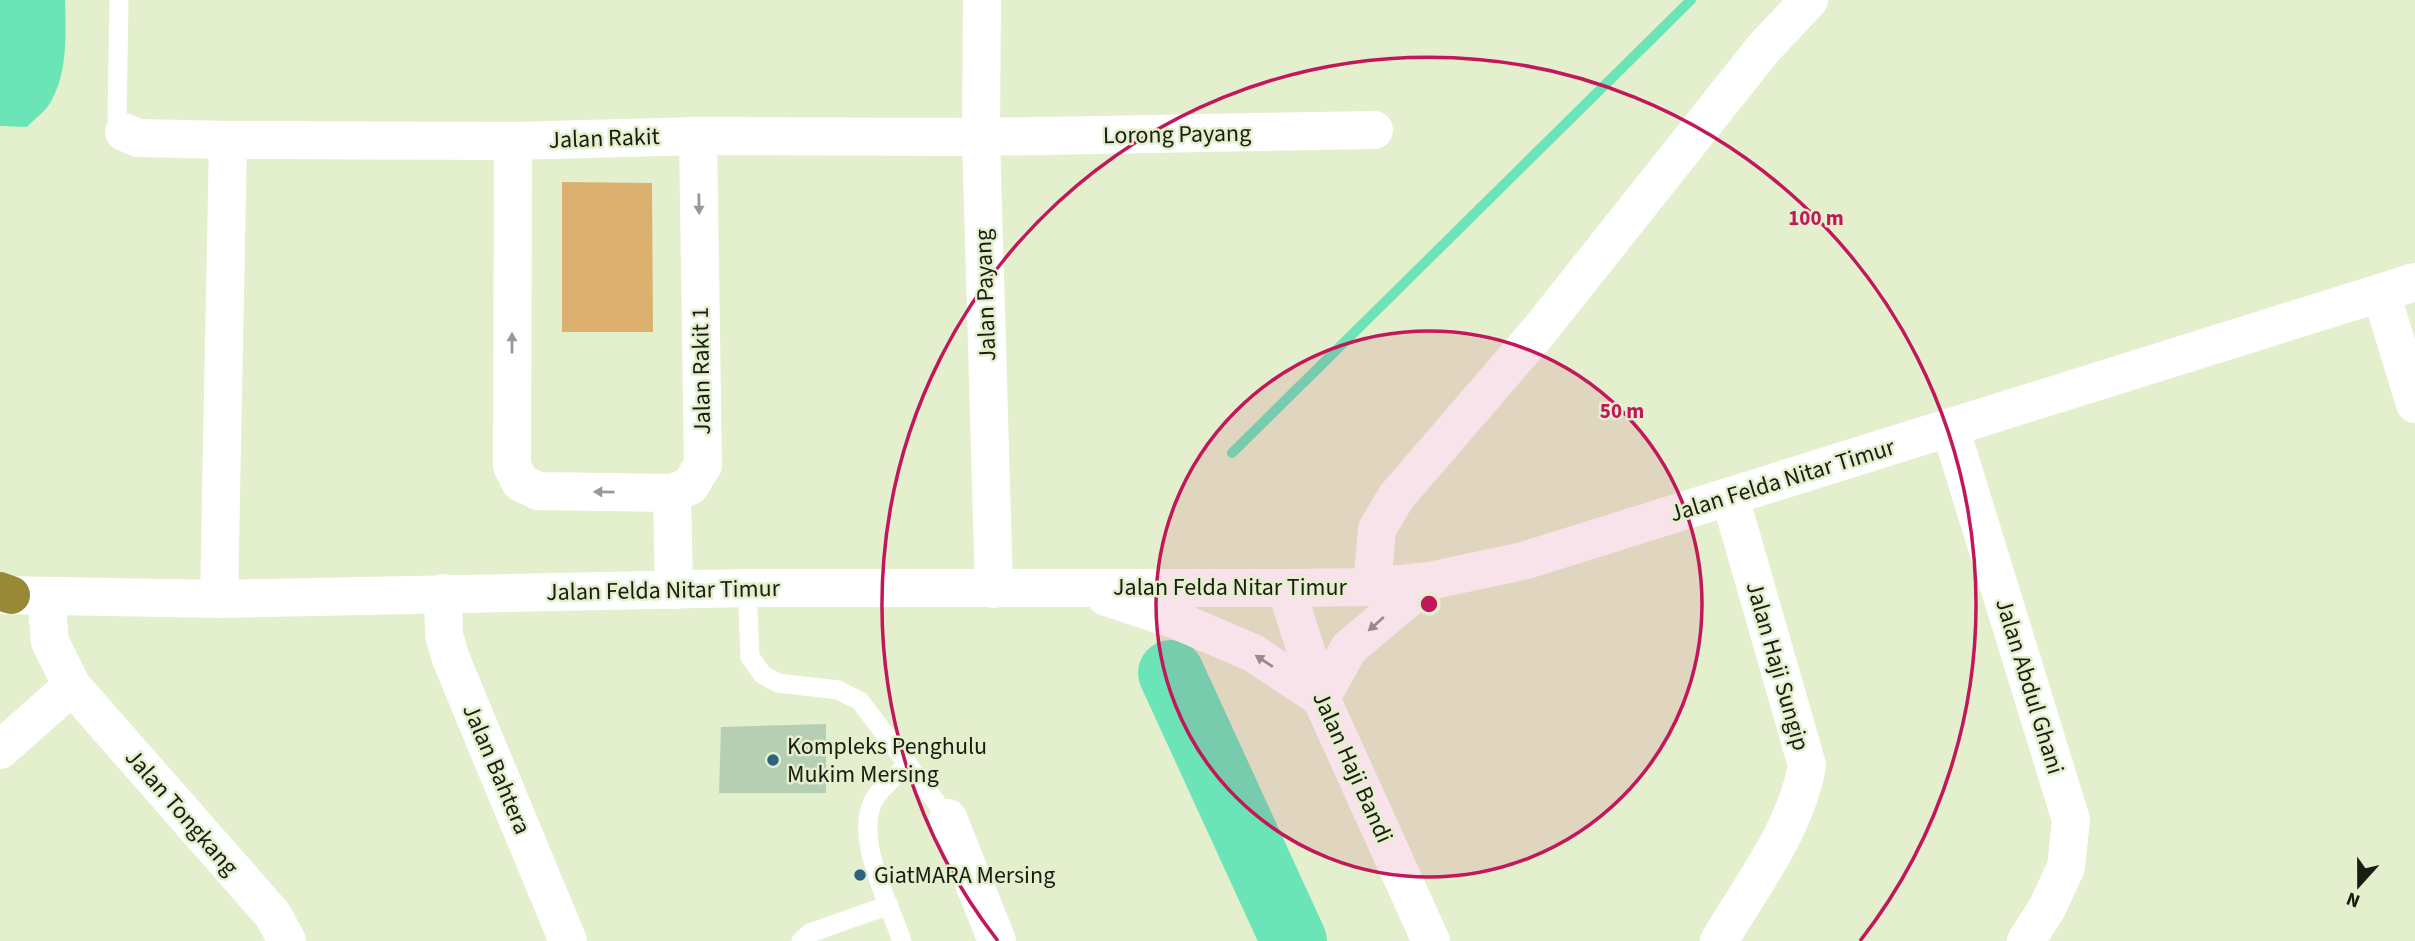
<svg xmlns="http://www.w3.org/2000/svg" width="2415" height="941" font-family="'Source Sans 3',sans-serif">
	<rect width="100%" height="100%" fill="#e4efcd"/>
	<path fill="#dcb06e" d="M562 182 652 183 653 332H562Z"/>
	<path fill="#6be5b8" d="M0 0H65C66 33 68 74 50 103 45 112 34 119 27 127L0 126Z"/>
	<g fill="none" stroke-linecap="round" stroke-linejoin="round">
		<path stroke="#6be5b8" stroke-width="10" d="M1232 453 1691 0"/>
		<path stroke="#6be5b8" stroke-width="66" d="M1171 673 1294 941"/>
	</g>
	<path fill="#b6cfb4" d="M826 724V793H719L721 727Z"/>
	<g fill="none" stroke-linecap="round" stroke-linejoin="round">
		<g stroke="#fff" stroke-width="19">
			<path d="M119 0 117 120 124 132"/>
			<path d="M747 588 750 657 763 675 778 683 838 690 860 701 948 818"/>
			<path d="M801 941 810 933 889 905"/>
			<path d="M902 941C889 903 850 831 877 795 886 784 898 774 908 764"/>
		</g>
		<g stroke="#fff" stroke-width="38">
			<path d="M982 0 981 137 994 589"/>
			<path d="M124 132 138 138 228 140 513 141 698 136 981 137 1374 130"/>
			<path d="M513 141 512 466 520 482 538 491 672 493 690 486 703 465 698 136"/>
			<path d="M2381 293 2415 404"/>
			<path d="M1950 427 2071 820 2066 867 2047 908 2026 941"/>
			<path d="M672 493 674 590"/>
			<path d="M1372 587 1377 529 1396 497 1539 331 1763 49 1809 0"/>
			<path d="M443 593 444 635 451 659 568 941"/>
			<path d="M46 596 50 642 72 686 273 915 287 941"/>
			<path d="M219 599 228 140"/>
			<path d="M0 750 72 686"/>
			<path d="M948 818 997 941"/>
			<path d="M1719 941C1752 885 1796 829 1807 765L1730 497"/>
		</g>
		<g stroke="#fff" stroke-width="38">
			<path d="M1286 588 1321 698 1431 941"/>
			<path d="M0 595 219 599 747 588H1286L1372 587 1429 581 1523 561 2415 282"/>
			<path d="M1106 597 1176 620 1253 653 1321 698 1349 648 1429 581"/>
		</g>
		<path stroke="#988936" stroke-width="38" d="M0 591 11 595"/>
	</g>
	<defs><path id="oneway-solid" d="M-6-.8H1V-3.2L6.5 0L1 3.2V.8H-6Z" transform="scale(1.75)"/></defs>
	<g fill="#989994">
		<use href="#oneway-solid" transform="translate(699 204) rotate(89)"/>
		<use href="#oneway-solid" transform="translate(512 343) rotate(-90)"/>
		<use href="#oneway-solid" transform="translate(604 492) rotate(-179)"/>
		<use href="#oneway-solid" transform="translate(1376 624) rotate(138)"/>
		<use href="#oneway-solid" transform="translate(1264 661) rotate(-147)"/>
	</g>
	<circle cx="1429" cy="604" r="273" fill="#c2185b" fill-opacity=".12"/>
	<g fill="none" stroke="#c2185b" stroke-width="3.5">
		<circle cx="1429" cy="604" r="273"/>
		<path d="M998 941A547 547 0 1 1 1860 941"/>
	</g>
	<g fill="#2e637f" stroke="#e4efcd" stroke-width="2.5">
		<circle cx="773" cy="760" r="7"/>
		<circle cx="860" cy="875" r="7"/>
	</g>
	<g text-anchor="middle" stroke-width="5" stroke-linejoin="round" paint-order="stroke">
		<g font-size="24" fill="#1a1d11" stroke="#e4efcd">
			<text transform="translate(1177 134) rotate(-1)" y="8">Lorong Payang</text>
			<text transform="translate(604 138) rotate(-2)" y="8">Jalan Rakit</text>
			<text transform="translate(985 295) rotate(-92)" y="8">Jalan Payang</text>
			<text transform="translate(701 371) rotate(-91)" y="8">Jalan Rakit 1</text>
			<text transform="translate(1782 480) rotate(-17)" y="8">Jalan Felda Nitar Timur</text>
			<text x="1230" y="595">Jalan Felda Nitar Timur</text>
			<text transform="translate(663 590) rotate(-1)" y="8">Jalan Felda Nitar Timur</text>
			<text transform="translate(1778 666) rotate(74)" y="8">Jalan Haji Sungip</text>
			<text transform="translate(2030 686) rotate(73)" y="8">Jalan Abdul Ghani</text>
			<text transform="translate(1353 767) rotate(66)" y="8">Jalan Haji Bandi</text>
			<text transform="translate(497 769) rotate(67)" y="8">Jalan Bahtera</text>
			<text transform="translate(182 812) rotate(49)" y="8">Jalan Tongkang</text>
		</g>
		<g font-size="24" fill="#1a1d11" stroke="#e4efcd" text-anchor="start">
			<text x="787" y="754">Kompleks Penghulu<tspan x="787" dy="28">Mukim Mersing</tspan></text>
			<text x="874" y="883">GiatMARA Mersing</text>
		</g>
	</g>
	<circle cx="1429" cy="604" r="10" fill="#c2185b" stroke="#e4efcd" stroke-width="3.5"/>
	<g font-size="21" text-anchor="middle" font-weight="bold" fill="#c2185b" stroke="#e4efcd" stroke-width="5" stroke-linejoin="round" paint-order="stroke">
		<text x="1816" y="225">100 m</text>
		<text x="1622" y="418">50 m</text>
	</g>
	<g transform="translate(2359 885) rotate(201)" stroke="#e4efcd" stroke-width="5" paint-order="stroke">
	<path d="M0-5L12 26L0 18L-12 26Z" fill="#1a1d11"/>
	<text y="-10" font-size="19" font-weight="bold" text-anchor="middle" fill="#1a1d11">N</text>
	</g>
</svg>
